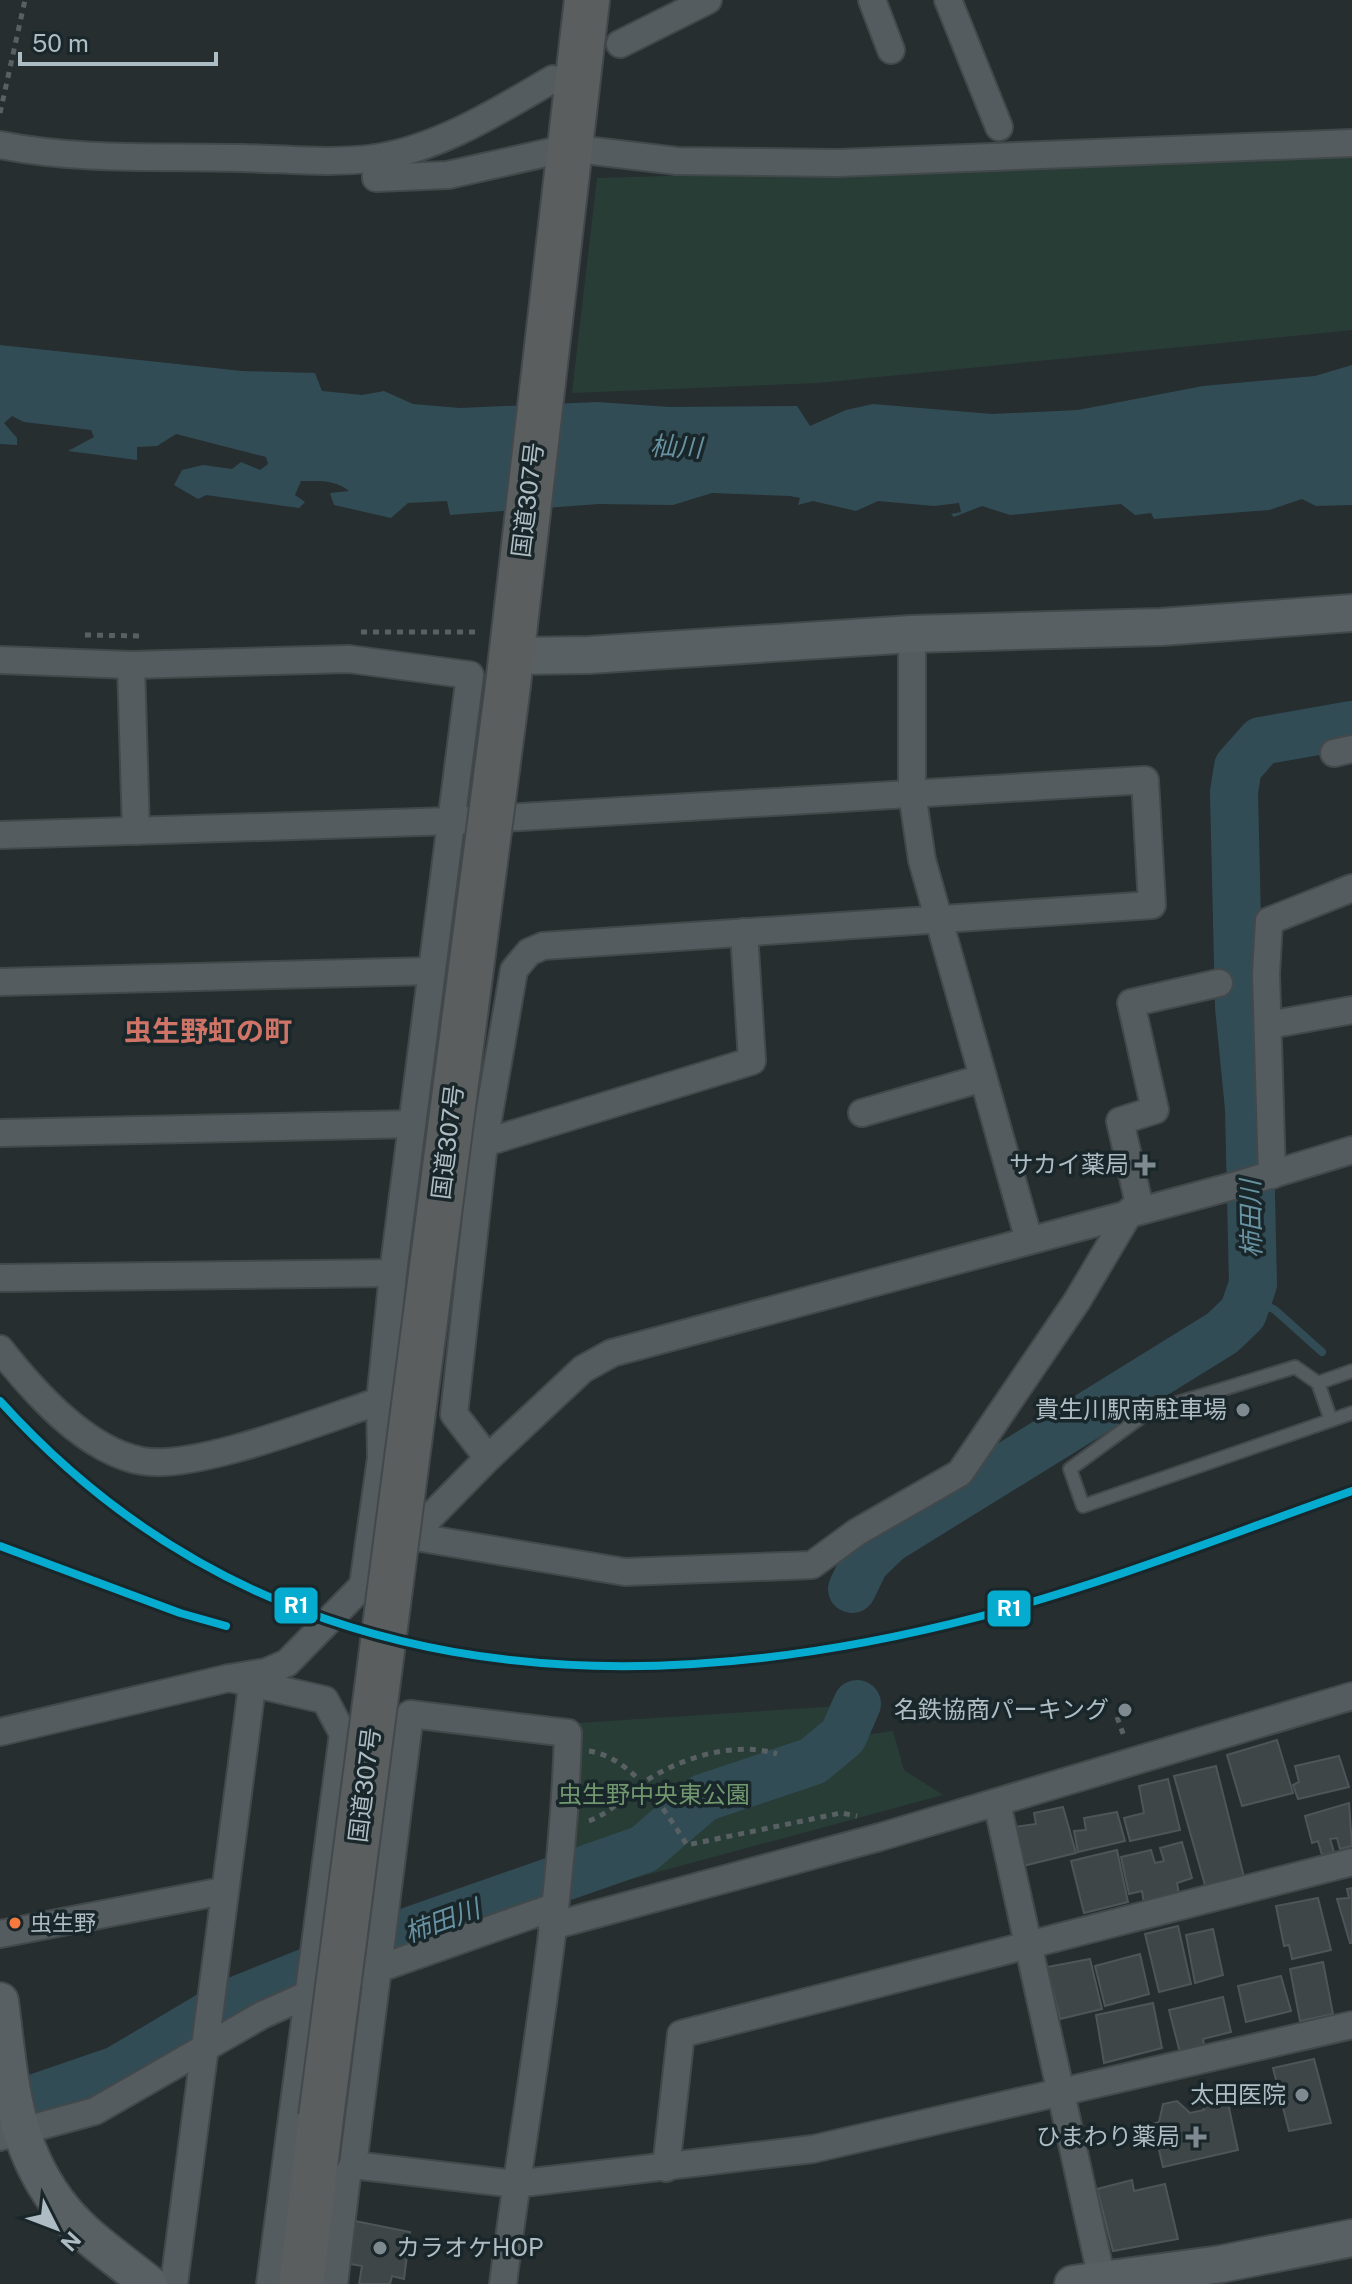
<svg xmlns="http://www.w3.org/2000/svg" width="1352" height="2284" font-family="'Public Sans','Noto Sans JP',sans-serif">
	<rect width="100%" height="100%" fill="#262e30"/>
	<g fill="#293d37">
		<path d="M1352 148V330L818 383 572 393 597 178 1080 164Z"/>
		<path d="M840 1706 859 1736 893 1731 904 1770 943 1795 569 1896 577 1723Z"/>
	</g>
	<path fill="#324c56" d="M0 345 242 371 315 373 322 391 362 395 384 391 413 404 460 408 597 402 670 407 797 406 810 426 846 410 873 404 992 414 1078 410 1203 386 1315 376 1352 365V505L1316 506 1302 499 1269 510 1154 519 1151 513 1135 515 1121 504 1010 515 982 506 954 517 951 514 961 512 959 503 934 506 878 501 856 511 813 501 798 505 800 498 790 496 712 493 673 505 599 504 450 515 447 501 408 503 391 518 334 505 330 493 349 491C334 479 319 481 301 481L295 495 305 502 299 508 206 495 198 499 174 485 182 470 203 465 232 469 241 462 260 470 268 464 266 457 176 434 157 446 137 447V460L68 451 94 437 91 430 24 422 12 416 4 423 17 438V445L0 444Z"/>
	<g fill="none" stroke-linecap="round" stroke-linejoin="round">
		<path stroke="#324c56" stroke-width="8" d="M1248 1295 1275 1310 1322 1352"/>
		<g stroke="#324c56" stroke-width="48">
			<path d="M852 1589 865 1562 889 1539 1222 1333 1243 1313 1253 1284 1249 1108 1239 1007 1234 792 1238 767 1261 741 1352 725"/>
			<path d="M0 2110 117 2070 230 2003 410 1931 644 1849 703 1798 813 1761 843 1736 857 1704"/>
		</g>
	</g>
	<g fill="#3f4648" stroke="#4d5559" stroke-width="2">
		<path d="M1277 1740 1293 1793 1242 1806 1227 1755Z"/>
		<path d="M1339 1756 1349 1787 1298 1799 1293 1785 1299 1782 1295 1766Z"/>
		<path d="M1216 1766 1245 1881 1207 1892 1174 1776Z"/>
		<path d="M1168 1779 1180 1830 1130 1841 1124 1818 1144 1813 1139 1786Z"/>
		<path d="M1349 1803 1352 1846 1340 1849 1337 1838 1330 1839 1334 1852 1322 1855 1318 1841 1312 1843 1305 1816Z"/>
		<path d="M1063 1807 1076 1853 1023 1866 1014 1827 1036 1824 1034 1813Z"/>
		<path d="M1117 1812 1125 1841 1078 1852 1074 1831 1086 1830 1084 1818Z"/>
		<path d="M1182 1842 1192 1878 1177 1883 1179 1894 1144 1903 1142 1891 1129 1894 1121 1857 1151 1850 1155 1863 1164 1861 1160 1848Z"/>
		<path d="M1117 1850 1128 1902 1084 1913 1071 1861Z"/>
		<path d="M1352 1888V1943H1350L1337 1899 1349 1898 1347 1889Z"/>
		<path d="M1318 1898 1331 1950 1292 1959 1289 1945 1284 1946 1276 1906Z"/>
		<path d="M1178 1926 1191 1984 1159 1992 1145 1934Z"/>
		<path d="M1213 1929 1223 1975 1195 1983 1186 1935Z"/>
		<path d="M1140 1954 1149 1994 1105 2006 1095 1966Z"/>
		<path d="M1090 1959 1102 2009 1060 2019 1047 1967Z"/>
		<path d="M1323 1962 1333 2014 1300 2021 1290 1969Z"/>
		<path d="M1281 1976 1291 2011 1246 2022 1238 1986Z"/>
		<path d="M1223 1997 1231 2032 1203 2039 1204 2045 1180 2053 1169 2010Z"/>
		<path d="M1153 2003 1162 2048 1104 2063 1096 2015Z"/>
		<path d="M1314 2059 1331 2123 1289 2131 1273 2068Z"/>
		<path d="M1216 2098 1218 2105 1228 2103 1238 2150 1163 2167 1153 2124 1159 2122 1163 2104 1177 2101 1190 2113 1204 2110 1202 2101Z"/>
		<path d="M1132 2180 1134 2191 1165 2184 1178 2239 1113 2251 1097 2189Z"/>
		<path d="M355 2221 410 2232 404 2279 392 2276 390 2284H359L362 2266 350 2264Z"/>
	</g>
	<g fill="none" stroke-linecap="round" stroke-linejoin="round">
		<defs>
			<g id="lane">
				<path d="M1352 1371 1318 1383 1295 1367 1148 1412 1070 1469 1083 1506 1352 1413"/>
				<path d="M1318 1383 1331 1420"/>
			</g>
			<g id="street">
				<path d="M872 0 891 50"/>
				<path d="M948 0 999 127"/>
				<path d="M620 44 708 0"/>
				<path d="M0 145C80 161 161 156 242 158 286 159 332 164 376 158 440 148 498 111 553 79"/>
				<path d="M376 158V178L448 175 568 148 677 161 837 163 1352 143"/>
				<path d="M912 634V793L922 860 1029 1240"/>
				<path d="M0 660 131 665 349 659 470 675 393 1273 380 1401 381 1458 363 1585"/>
				<path d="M131 665 136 831"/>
				<path d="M1334 753 1352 749"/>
				<path d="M0 835 452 821 1145 780 1152 905 543 946 529 952 514 970 484 1143 454 1414 488 1458"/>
				<path d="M0 982 432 971"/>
				<path d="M1269 1025 1352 1010"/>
				<path d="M862 1113 983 1078"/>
				<path d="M0 1133 412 1124"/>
				<path d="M484 1143 752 1061 744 932"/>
				<path d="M1272 1175 1266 974 1269 921 1352 888"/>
				<path d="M1140 1208 1120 1121 1155 1110 1131 1003 1219 983"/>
				<path d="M0 1278 393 1273"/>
				<path d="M0 1349C34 1392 86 1451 142 1461 195 1471 325 1419 380 1401L395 1404"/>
				<path d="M410 1536 625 1572 812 1565 857 1532 960 1473 1077 1301 1131 1210"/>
				<path d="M229 1678 266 1672 287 1663 488 1458 583 1369 612 1353 1237 1185 1352 1150"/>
				<path d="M0 1732 229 1678 325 1700 343 1734 270 2284"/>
				<path d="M997 1803 1103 2284"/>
				<path d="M552 1926 880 1837 1352 1696"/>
				<path d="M0 1934 223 1891"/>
				<path d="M366 1973 554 1907"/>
				<path d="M0 2137 95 2111 262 2015 318 1990"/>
				<path d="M666 2168 681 2034 1352 1862"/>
				<path d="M174 2284 252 1686"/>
				<path d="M334 2284 347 2176 353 2165"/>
				<path d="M503 2284C526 2101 563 1917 568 1733L410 1714 353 2165 515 2184 813 2149 1352 2025"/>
			</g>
			<g id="secondary">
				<path d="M513 656 589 655 912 634 1161 627 1352 613"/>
				<path d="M0 2001C10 2079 12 2148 64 2211 87 2239 121 2261 149 2284"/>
				<path d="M1073 2284 1221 2264 1352 2238"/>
			</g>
			<g id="highway">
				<path d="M508 685 587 0"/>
				<path d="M301 2284 321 2117"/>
			</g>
		</defs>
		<use href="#lane" stroke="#43494b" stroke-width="16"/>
		<use href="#street" stroke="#43494b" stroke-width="30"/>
		<use href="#secondary" stroke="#43494b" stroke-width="40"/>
		<use href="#highway" stroke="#42494c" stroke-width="48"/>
		<g stroke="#596063" stroke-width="5" stroke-dasharray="6 6" stroke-linecap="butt">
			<path d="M0 113 25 0"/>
			<path d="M361 632H479"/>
			<path d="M85 635 143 636"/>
			<path d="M1117 1717 1125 1739"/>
			<path d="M589 1751C633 1758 664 1809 687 1845L841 1813 857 1816"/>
			<path d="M589 1821C610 1813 622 1799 640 1785 676 1759 734 1740 777 1754"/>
		</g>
		<use href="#lane" stroke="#555c5f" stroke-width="12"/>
		<use href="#street" stroke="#555c5f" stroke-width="26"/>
		<use href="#secondary" stroke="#586064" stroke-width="36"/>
		<use href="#highway" stroke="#5a5e5f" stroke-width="44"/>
		<defs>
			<path id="highway-bridge" d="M321 2117 508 685"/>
		</defs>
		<use href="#highway-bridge" stroke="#42494c" stroke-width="48" stroke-linecap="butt"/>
		<use href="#highway-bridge" stroke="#5a5e5f" stroke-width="44"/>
		<defs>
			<g id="rail-1">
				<path d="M0 1401C261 1690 622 1709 978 1617 1105 1584 1228 1535 1352 1491"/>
				<path d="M0 1546 180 1613 226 1626"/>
			</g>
		</defs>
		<use href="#rail-1" stroke="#19262a" stroke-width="14"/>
		<use href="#rail-1" stroke="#06acd0" stroke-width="8"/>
	</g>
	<g fill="#7e8a90" stroke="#19262a" stroke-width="3">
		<path d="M1141 1153h8v8h8v8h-8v8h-8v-8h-8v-8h8z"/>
		<circle cx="1243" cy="1410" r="8"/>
		<circle cx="1125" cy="1710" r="8"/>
		<circle cx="1302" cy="2095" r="8"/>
		<path d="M1192 2125h8v8h8v8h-8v8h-8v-8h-8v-8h8z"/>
		<circle cx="380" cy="2248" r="8"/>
	</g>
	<circle fill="#f6793e" stroke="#19262a" stroke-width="3" cx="15" cy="1923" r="7"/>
	<g text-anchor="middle" stroke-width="7" stroke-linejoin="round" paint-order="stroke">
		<g font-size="22" fill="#aebcc3" stroke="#19262a" text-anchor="start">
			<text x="30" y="1931">虫生野</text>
		</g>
		<g font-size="24" fill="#aebcc3" stroke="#19262a">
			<text transform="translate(528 500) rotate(-83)" y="8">国道307号</text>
			<text transform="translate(448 1142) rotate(-83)" y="8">国道307号</text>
			<text transform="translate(365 1785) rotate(-83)" y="8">国道307号</text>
		</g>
		<g font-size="24" fill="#aebcc3" stroke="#19262a" text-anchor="end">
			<text x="1129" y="1173">サカイ薬局</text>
			<text x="1227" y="1418">貴生川駅南駐車場</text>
			<text x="1109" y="1718">名鉄協商パーキング</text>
			<text x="1286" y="2103">太田医院</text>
			<text x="1180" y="2145">ひまわり薬局</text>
			<text x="396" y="2256" text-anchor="start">カラオケHOP</text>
		</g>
		<g font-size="24" fill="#71976f" stroke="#19262a">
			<text x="654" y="1803">虫生野中央東公園</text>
		</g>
		<g font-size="26" font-style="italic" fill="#6892a1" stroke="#19262a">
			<text transform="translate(676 447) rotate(2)" y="9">杣川</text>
			<text transform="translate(1251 1219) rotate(-91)" y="9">柿田川</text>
			<text transform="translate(442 1921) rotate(-20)" y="9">柿田川</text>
		</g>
		<g font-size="28" font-weight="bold" fill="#d07467" stroke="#19262a">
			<text x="208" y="1041">虫生野虹の町</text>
		</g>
	</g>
	<g stroke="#19262a" stroke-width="3">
		<rect x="273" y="1586" width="46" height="39" rx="8" fill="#06acd0"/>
		<rect x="986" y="1589" width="46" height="39" rx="8" fill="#06acd0"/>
	</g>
	<g font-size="22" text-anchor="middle" font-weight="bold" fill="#fff">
		<text x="296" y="1613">R1</text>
		<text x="1009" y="1616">R1</text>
	</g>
	<g transform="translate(56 2228) rotate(132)" stroke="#19262a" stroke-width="6" paint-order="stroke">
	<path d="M0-6L14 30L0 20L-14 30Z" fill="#aebcc3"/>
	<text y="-12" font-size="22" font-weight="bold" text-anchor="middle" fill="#aebcc3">N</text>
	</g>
	<path d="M20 52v12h196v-12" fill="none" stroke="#aebcc3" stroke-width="4"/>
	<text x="32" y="52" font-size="24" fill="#aebcc3" stroke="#19262a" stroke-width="6" paint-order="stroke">50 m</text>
</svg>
